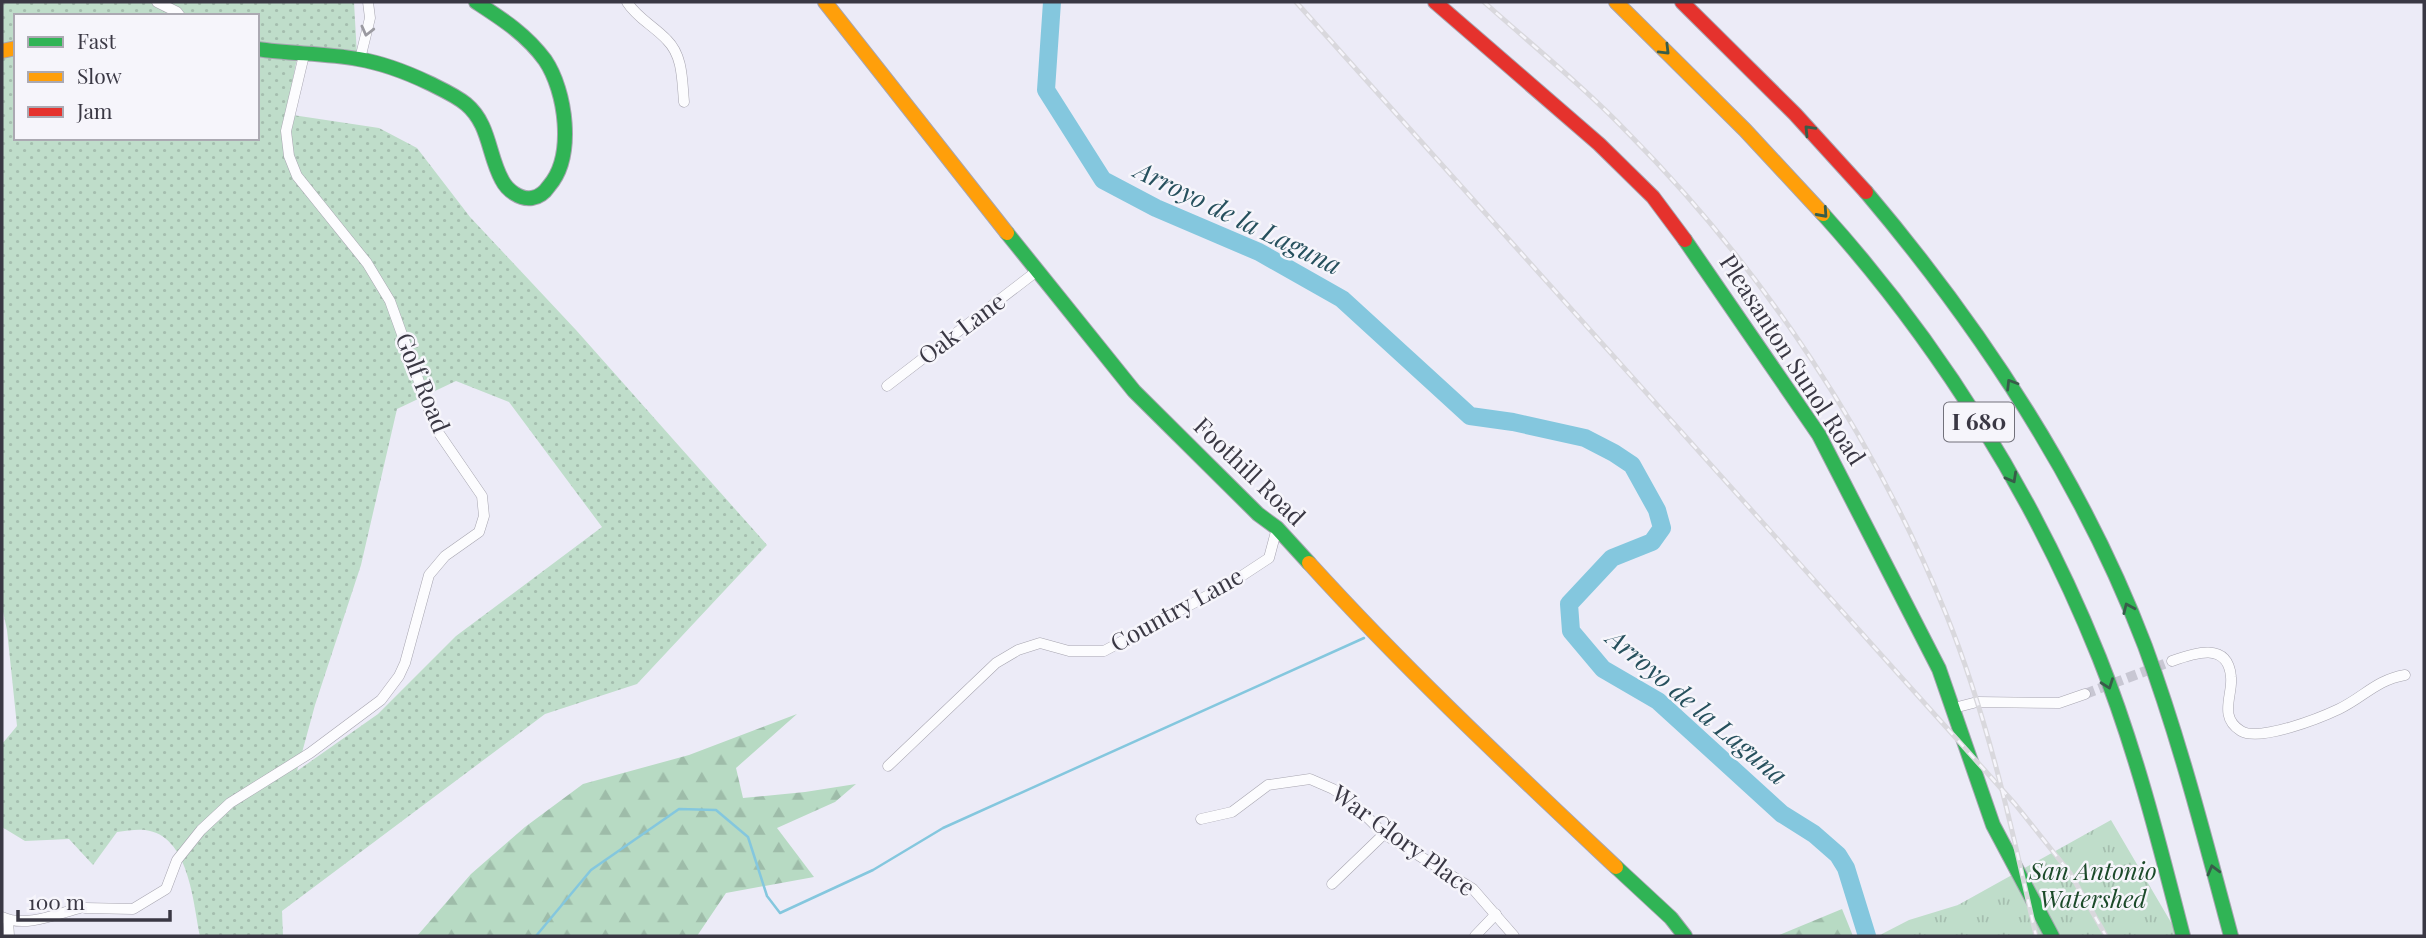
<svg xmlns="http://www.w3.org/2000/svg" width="2426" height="938" font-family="'Playfair Display',serif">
	<defs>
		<pattern id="grass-dots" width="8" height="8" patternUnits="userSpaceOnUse" patternTransform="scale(1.75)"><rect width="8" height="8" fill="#bfddca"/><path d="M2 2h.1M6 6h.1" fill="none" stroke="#a5beaf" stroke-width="1.8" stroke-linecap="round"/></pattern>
		<pattern id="forest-firs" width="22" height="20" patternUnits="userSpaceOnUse" patternTransform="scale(1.75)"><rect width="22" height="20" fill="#b7dac3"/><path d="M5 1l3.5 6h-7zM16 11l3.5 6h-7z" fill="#9ebca9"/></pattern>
		<pattern id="park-tufts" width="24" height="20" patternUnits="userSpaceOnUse" patternTransform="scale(1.75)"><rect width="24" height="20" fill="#bfddca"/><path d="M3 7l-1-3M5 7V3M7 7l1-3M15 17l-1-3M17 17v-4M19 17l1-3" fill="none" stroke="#a5beaf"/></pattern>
	</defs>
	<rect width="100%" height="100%" fill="#ecebf7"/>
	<path fill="url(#grass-dots)" fill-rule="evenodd" d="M2 2H354L357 56 299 48 286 114 379 128 417 148 470 217 576 330 767 545 637 684 545 714 282 911 283 936H200C193 902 189 835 145 830 136 829 126 831 117 832L93 865 69 839 25 841 2 827V744L17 726 7 630 2 607ZM16 16H257V138H16ZM456 381 509 402 602 527 456 636 378 714 297 771 315 705 361 565 397 409Z"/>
	<g fill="url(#forest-firs)">
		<path d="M797 714 736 768 743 798 805 792 856 784 835 802 777 828 814 877 726 893 697 936H417L471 874 525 827 583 784 689 755Z"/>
		<path d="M1842 909 1853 936H1777Z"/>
	</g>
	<path fill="url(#park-tufts)" d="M2111 820 2179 936H1878L1909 920 1958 905Z"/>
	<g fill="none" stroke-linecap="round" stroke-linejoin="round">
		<path stroke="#84c7de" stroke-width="2.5" d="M536 936 591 870 679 809 716 810 748 837 767 896 780 913 873 870 943 828 1364 638"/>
		<path stroke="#84c7de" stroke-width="18" d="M1052 2 1046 90 1103 180 1156 208 1259 252 1342 299 1470 416 1513 422 1585 438 1614 453 1632 465 1657 510 1662 528 1652 542 1612 558 1569 604 1571 631 1603 669 1658 701 1782 814 1814 834 1838 855 1846 868 1867 936"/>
		<path stroke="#c8c7d3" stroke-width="10" stroke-dasharray="10 5" stroke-linecap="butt" d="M2085 694 2172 661"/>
		<defs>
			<g id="street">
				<path d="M157 2 177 12 180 16"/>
				<path d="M627 2C637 18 654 26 667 40 683 56 682 80 684 102"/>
				<path d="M360 59 370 18 368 2"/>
				<path d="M887 386 1037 271"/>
				<path d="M2172 661C2194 653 2228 641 2231 677 2233 695 2218 717 2241 731 2260 742 2320 718 2339 709 2364 697 2376 680 2405 675"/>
				<path d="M1954 708 1977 702 2059 703 2085 694"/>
				<path d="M888 766 996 663 1018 650 1040 643 1069 651H1104L1231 583 1269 558 1277 528"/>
				<path d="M1201 819 1232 812 1268 785 1310 779 1333 789 1351 801 1384 834 1473 889 1514 936"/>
				<path d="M1332 884 1384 834"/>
				<path d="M85 908 133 909 166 889 177 860 201 830 230 803 310 753 381 700 399 676 405 663 429 575 445 556 479 532 484 516 482 496 436 429 390 301 367 263 297 176 289 156 286 131 304 55"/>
				<path d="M2 917C25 928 57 914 80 908"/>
				<path d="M8 920 9 936"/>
				<path d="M1475 936 1496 914"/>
			</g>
			<g id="fast">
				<path d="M257 49C290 54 325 53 358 59 382 63 406 72 429 83 441 89 455 95 466 104 490 124 488 155 502 180 507 190 520 200 532 198 539 197 545 192 549 186 575 156 566 91 545 60 526 34 502 19 476 2"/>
				<path d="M1866 192C1981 328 2081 478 2145 646 2180 741 2205 839 2231 936"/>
				<path d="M1823 214C1940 344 2034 495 2099 657 2135 747 2159 842 2183 936"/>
				<path d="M1007 233 1134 391 1258 514 1277 528 1309 563"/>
				<path d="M1685 240 1819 435 1939 669 1993 825 2052 936"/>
				<path d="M1616 867 1671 918 1685 936"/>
			</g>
			<g id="slow">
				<path d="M825 2 1007 233"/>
				<path d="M1616 2 1745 130 1823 214"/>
				<path d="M2 51 16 48"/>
				<path d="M1309 563C1406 670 1511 768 1616 867"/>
			</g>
			<g id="jam">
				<path d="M1435 2 1599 144 1653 197 1685 240"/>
				<path d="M1682 2 1795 114 1866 192"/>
			</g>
		</defs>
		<use href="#street" stroke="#a7a5b0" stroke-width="11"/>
		<use href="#fast" stroke="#a7a5b0" stroke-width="16"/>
		<use href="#slow" stroke="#a7a5b0" stroke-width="16"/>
		<use href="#jam" stroke="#a7a5b0" stroke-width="16"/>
		<use href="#street" stroke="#fcfcfe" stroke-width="10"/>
		<use href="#fast" stroke="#30b455" stroke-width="14"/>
		<use href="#slow" stroke="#ff9f0a" stroke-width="14"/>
		<use href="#jam" stroke="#e5322d" stroke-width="14"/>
		<defs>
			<g id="rail">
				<path d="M1296 2 2015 804 2070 873 2106 936"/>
				<path d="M1484 2C1532 45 1583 86 1628 133 1762 268 1875 438 1946 614 1988 718 2012 828 2036 936"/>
			</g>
		</defs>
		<use href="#rail" stroke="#d9d8dd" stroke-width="5"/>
		<use href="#rail" stroke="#f6f5fb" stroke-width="2.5" stroke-dasharray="8" stroke-linecap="butt"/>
	</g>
	<defs><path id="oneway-chevron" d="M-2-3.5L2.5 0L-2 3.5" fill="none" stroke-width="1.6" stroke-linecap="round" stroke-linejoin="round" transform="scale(1.75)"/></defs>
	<use stroke="#9b9aa1" href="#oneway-chevron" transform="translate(367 31) rotate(104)"/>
	<g stroke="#375d49">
		<use href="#oneway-chevron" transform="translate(1665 50) rotate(45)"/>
		<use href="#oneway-chevron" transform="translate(1809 130) rotate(-134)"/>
		<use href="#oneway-chevron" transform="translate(1823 213) rotate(48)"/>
		<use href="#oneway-chevron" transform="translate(2011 384) rotate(-122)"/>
		<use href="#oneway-chevron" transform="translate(2012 478) rotate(61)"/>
		<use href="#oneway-chevron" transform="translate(2128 608) rotate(-114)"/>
		<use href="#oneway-chevron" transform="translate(2108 684) rotate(70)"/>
		<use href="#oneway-chevron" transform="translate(2213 870) rotate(-105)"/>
	</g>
	<g text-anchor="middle" stroke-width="5" stroke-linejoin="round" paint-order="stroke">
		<rect fill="#f6f5fb" stroke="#72717b" stroke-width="2" x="1944" y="402.5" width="70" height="39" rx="5"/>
		<g font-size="23" font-weight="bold" fill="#3a3844">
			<text x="1979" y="430">I 680</text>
		</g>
		<g font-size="24" fill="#3a3844" stroke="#f6f5fb">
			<text transform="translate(962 329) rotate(-37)" y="8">Oak Lane</text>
			<text transform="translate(1792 360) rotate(57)" y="8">Pleasanton Sunol Road</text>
			<text transform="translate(422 383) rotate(68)" y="8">Golf Road</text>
			<text transform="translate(1249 472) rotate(44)" y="8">Foothill Road</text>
			<text transform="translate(1177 610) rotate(-29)" y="8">Country Lane</text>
			<text transform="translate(1403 841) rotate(36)" y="8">War Glory Place</text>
		</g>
		<g font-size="24" font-style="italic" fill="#1b4a29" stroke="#f6f5fb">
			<text x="2093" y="880">San Antonio<tspan x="2093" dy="28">Watershed</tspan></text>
		</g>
		<g font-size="26" font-style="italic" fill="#26505d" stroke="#f6f5fb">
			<text transform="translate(1238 218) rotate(26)" y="9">Arroyo de la Laguna</text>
			<text transform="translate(1697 707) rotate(40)" y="9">Arroyo de la Laguna</text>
		</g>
	</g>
	<rect width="2426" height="938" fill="none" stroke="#3a3844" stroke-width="7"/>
	<rect x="14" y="14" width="245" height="126" fill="#f6f5fb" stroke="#aba9b2" stroke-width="2"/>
	<rect x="28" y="37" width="35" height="10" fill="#30b455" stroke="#aba9b2" stroke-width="2"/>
	<text x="77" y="49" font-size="21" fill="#3a3844">Fast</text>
	<rect x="28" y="72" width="35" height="10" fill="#ff9f0a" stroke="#aba9b2" stroke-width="2"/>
	<text x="77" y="84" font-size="21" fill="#3a3844">Slow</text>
	<rect x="28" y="107" width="35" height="10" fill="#e5322d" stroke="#aba9b2" stroke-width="2"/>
	<text x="77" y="119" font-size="21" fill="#3a3844">Jam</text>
	<path d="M18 910v10h152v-10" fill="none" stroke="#3a3844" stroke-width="3.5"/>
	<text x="28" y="910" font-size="21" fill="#3a3844" stroke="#f6f5fb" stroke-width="5" paint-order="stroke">100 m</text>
</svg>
